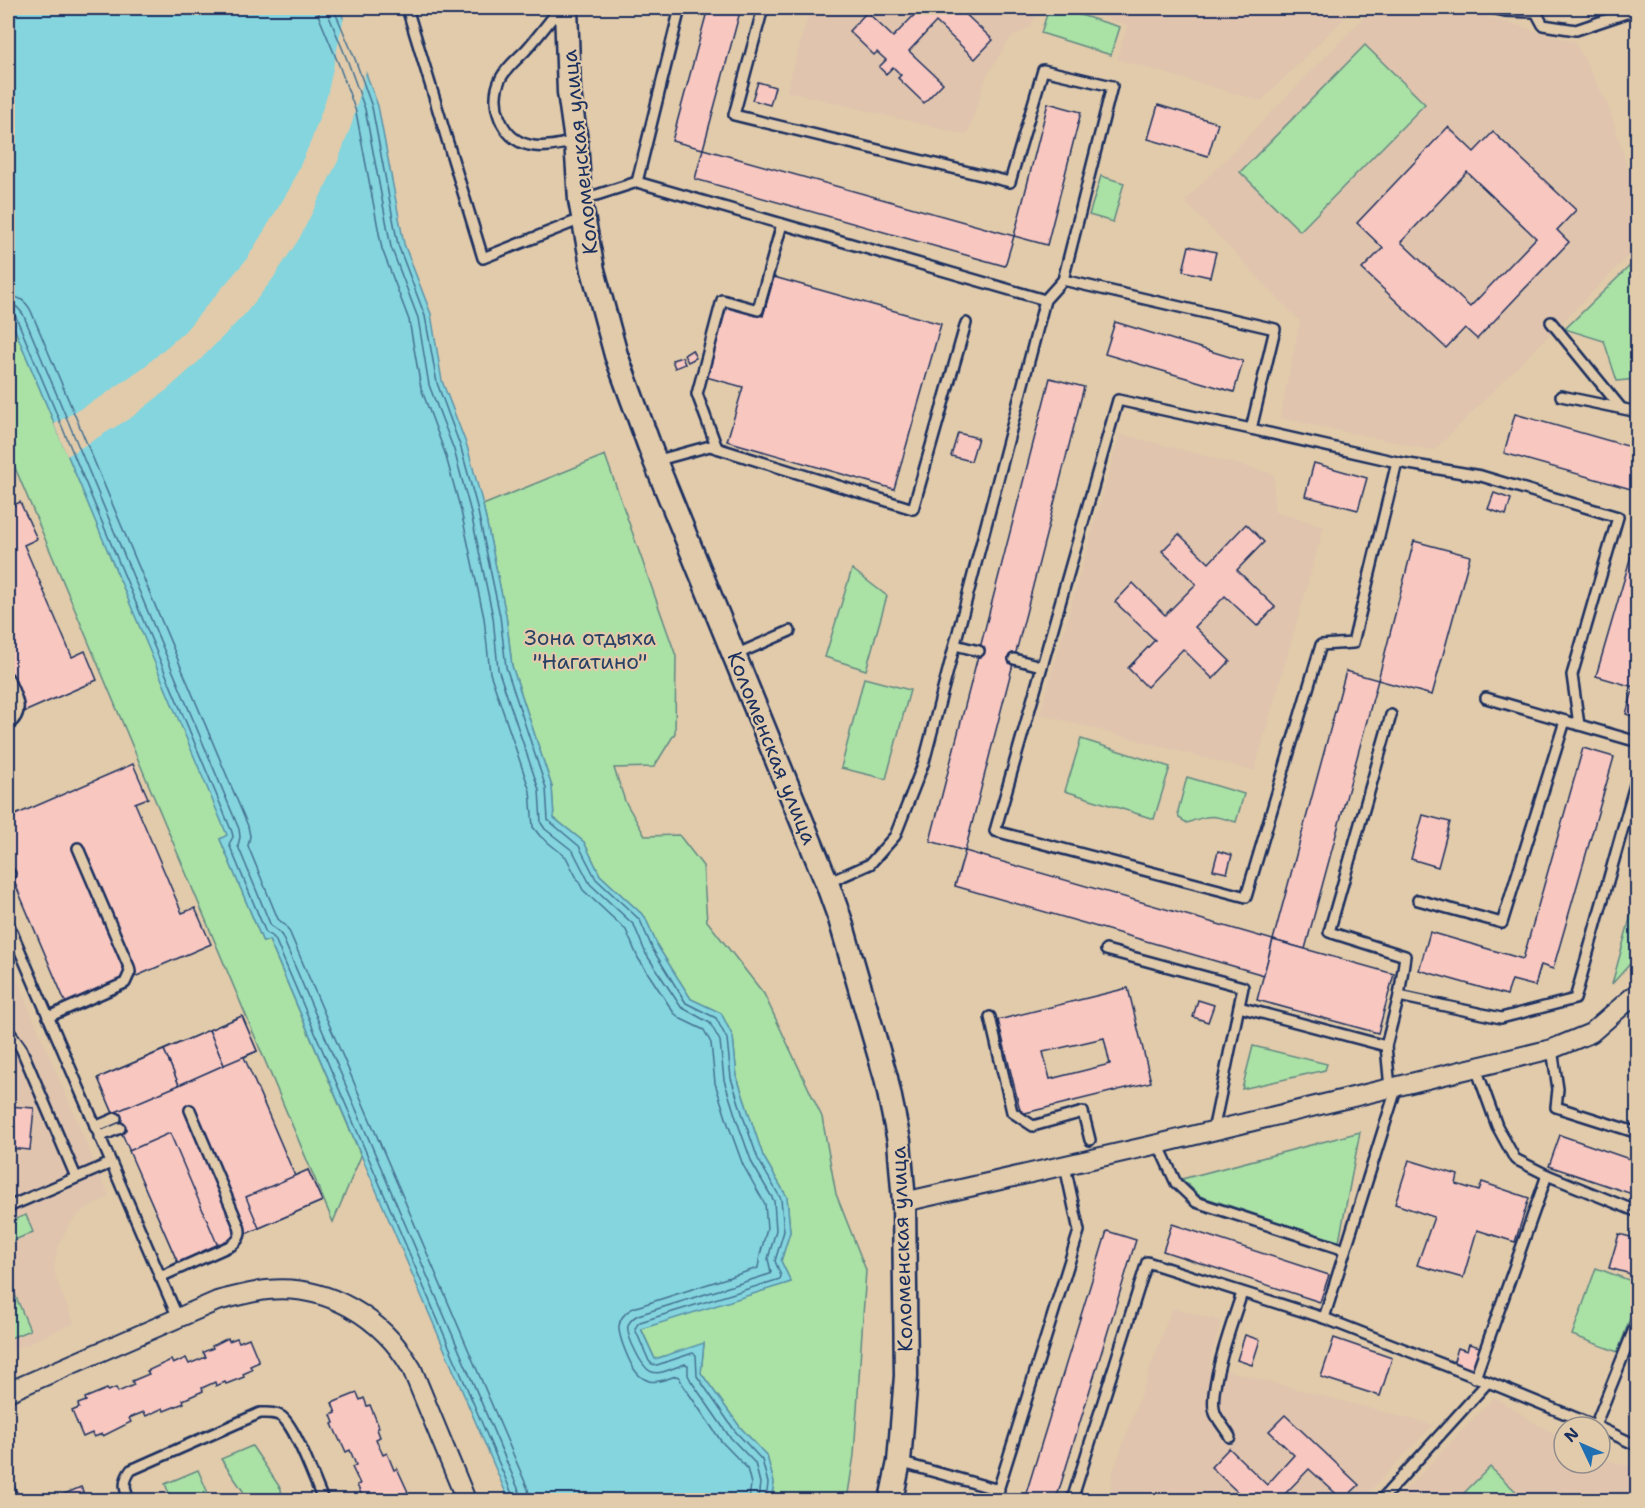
<svg xmlns="http://www.w3.org/2000/svg" width="1645" height="1508" font-family="'Shantell Sans',sans-serif">
	<rect width="100%" height="100%" fill="#e1cbab"/>
	<filter id="ink" filterUnits="userSpaceOnUse"><feTurbulence type="fractalNoise" baseFrequency=".0167" numOctaves="2"/><feDisplacementMap in="SourceGraphic" scale="12" xChannelSelector="R" yChannelSelector="G"/><feConvolveMatrix kernelMatrix="1 2 1 2 8 2 1 2 1" color-interpolation-filters="sRGB"/></filter>
	<g filter="url(#ink)">
		<g fill="#e0c4ae">
			<path d="M810 8H1040L1030 27 1010 38 986 77 967 135 787 91Z"/>
			<path d="M1074 8H1354L1261 101 1117 59 1128 25Z"/>
			<path d="M1373 8H1455L1575 42 1609 108 1637 199V247L1434 450 1280 418 1300 321 1185 201Z"/>
			<path d="M1120 434 1274 474V512L1324 526 1254 771 1040 714Z"/>
			<path d="M13 971 109 1197 83 1210 69 1224 58 1246 54 1264 55 1277 74 1323 8 1352V974Z"/>
			<path d="M1172 1308 1221 1321 1209 1366 1433 1425 1361 1500H1107L1111 1489 1112 1475Z"/>
			<path d="M1494 1397 1564 1441V1463H1600V1458L1637 1469V1500H1396Z"/>
		</g>
		<g fill="#aae1a5" stroke="#628882" stroke-width="1.5">
			<path d="M1049 8H1057L1120 27 1111 55 1041 33Z"/>
			<path d="M1365 45 1425 104 1300 231 1240 172Z"/>
			<path d="M1101 176 1124 183 1113 222 1089 215Z"/>
			<path d="M1637 259V379L1617 381 1604 341 1565 329Z"/>
			<path d="M8 313 228 836 220 839 263 942 269 940 361 1156 333 1222 8 451Z"/>
			<path d="M605 455 676 656 675 733 654 767 614 768 625 801 645 836 679 835 703 866 707 921 764 994 822 1117 836 1194 866 1270 854 1455 847 1500H771L774 1483 767 1456 740 1427 701 1373 704 1344 655 1359 641 1328 791 1282 781 1261 790 1232 787 1197 763 1156 750 1117 737 1077 733 1037 721 1013 691 999 658 947 645 917 600 875 584 842 554 818 552 787 512 666 506 615 483 505Z"/>
			<path d="M852 569 887 596 866 670 825 657Z"/>
			<path d="M864 678 910 690 886 779 841 768Z"/>
			<path d="M1081 739 1170 767 1154 819 1065 791Z"/>
			<path d="M1187 777 1244 794 1236 822C1213 815 1209 814 1187 823L1179 818 1178 811Z"/>
			<path d="M1637 893V956L1612 984Z"/>
			<path d="M1253 1046 1327 1064 1325 1070 1242 1089Z"/>
			<path d="M1360 1132 1339 1242 1200 1196 1182 1179Z"/>
			<path d="M26 1215 33 1232 8 1243V1222Z"/>
			<path d="M1596 1268 1637 1283V1298L1618 1352 1572 1335Z"/>
			<path d="M8 1278 30 1330 8 1339Z"/>
			<path d="M252 1446 281 1489 282 1500H249L221 1459Z"/>
			<path d="M1490 1467 1525 1500H1457Z"/>
			<path d="M198 1470 211 1500H172L165 1484Z"/>
		</g>
		<path fill="#84d5de" stroke="#5a93ab" stroke-width="1.5" d="M8 8H339L360 57 378 106 404 244 431 314 442 381 467 446 483 505 506 615 512 666 552 787 554 818 584 842 600 875 645 917 658 947 691 999 721 1013 733 1037 737 1077 750 1117 763 1156 787 1197 790 1232 781 1261 791 1282 641 1329 655 1359 704 1343 701 1373 740 1427 767 1456 774 1483 771 1500H509L269 940 263 942 220 839 227 835 8 313Z"/>
		<path fill="#e1cbab" d="M345 12 367 67 352 123 338 161 299 239 272 280 245 314 196 364 168 389 132 417 67 456 54 424 104 395 145 366 184 332 246 260 269 223 290 188 311 141 327 96Z"/>
		<g fill="none" stroke-linecap="round" stroke-linejoin="round">
			<g stroke="#457191" stroke-width="1.5">
				<path d="M318 8 319 17 339 65 356 112 382 249 409 320 421 388 445 453 461 511 484 618 490 673 530 791 533 827 540 836 566 857 583 890 626 930 638 958 674 1013 681 1019 704 1030 711 1043 715 1083 728 1124 743 1165 765 1204 767 1229 760 1255 758 1268 633 1308C626 1312 620 1317 619 1326 618 1336 630 1365 637 1373 640 1377 644 1379 649 1381 658 1383 667 1379 676 1376L679 1377 683 1385 721 1441 747 1468 751 1484 749 1500"/>
				<path d="M327 8 328 14 348 62 365 109 391 247 418 318 429 385 454 450 470 509 493 617 498 669 539 790 541 823 545 829 573 851 590 884 634 925 646 954 681 1007 710 1023 720 1041 724 1080 737 1121 752 1163 774 1201 776 1230 768 1259 771 1272 770 1274 638 1315C633 1318 630 1320 628 1326 626 1335 642 1369 652 1372 661 1375 675 1367 685 1364L688 1365V1375L691 1381 729 1436 755 1463 760 1483 758 1500"/>
				<path d="M334 8 335 12 355 59 372 107 398 245 425 316 437 383 461 448 477 507 500 616 506 667 546 788 548 820 579 846 596 879 640 920 653 950 686 1003 716 1018 727 1039 731 1078 744 1119 758 1159 781 1199 784 1231 775 1261 781 1276 780 1279 640 1322 637 1325 635 1329 649 1361 652 1364 657 1365 693 1353 696 1355 697 1376 735 1431 762 1460 768 1483 766 1500"/>
				<path d="M8 296C19 296 26 301 31 311L248 826 250 836 248 846 278 919 286 926 290 933 528 1489 530 1500"/>
				<path d="M8 305 17 307 23 314 239 829 240 837 238 846 271 926 278 931 282 936 520 1493 521 1500"/>
				<path d="M8 313H12L16 317 232 832 233 837 229 844 266 933 272 936 275 939 513 1496 514 1500"/>
			</g>
		</g>
		<g fill="#f7c7c0" stroke="#1b2f5e" stroke-width="1.5" fill-rule="evenodd">
			<path d="M708 8H741L703 149 672 141Z"/>
			<path d="M921 8H959L993 40 975 59 936 22 909 51 943 83 924 103 898 78 901 75 893 67 886 74 879 67 886 60 877 52 874 55 849 31 867 12 893 37Z"/>
			<path d="M758 82 775 87 770 105 752 100Z"/>
			<path d="M1048 103 1081 112 1047 245 1014 236Z"/>
			<path d="M1158 105 1218 123 1208 156 1148 139Z"/>
			<path d="M1448 127 1474 152 1493 132 1576 210 1557 230 1569 242 1477 339 1465 328 1446 348 1362 269 1383 248 1357 223ZM1467 172 1536 238 1470 307 1401 242Z"/>
			<path d="M703 149 1014 236 1005 266 695 179Z"/>
			<path d="M1189 246 1216 252 1210 277 1183 271Z"/>
			<path d="M774 277 941 324 894 489 727 441 743 387 706 377 726 306 763 316Z"/>
			<path d="M1115 322 1243 361 1234 392 1105 354Z"/>
			<path d="M692 350 696 358 688 362 684 355Z"/>
			<path d="M682 357 685 364 675 368 672 360Z"/>
			<path d="M1050 378 1084 387 965 851 930 841Z"/>
			<path d="M1515 414 1638 449V491L1504 453Z"/>
			<path d="M958 433 978 438 971 461 951 456Z"/>
			<path d="M1314 463 1367 478 1358 510 1305 496Z"/>
			<path d="M1494 493 1511 499 1506 515 1488 509Z"/>
			<path d="M20 502 37 539 24 545 72 657 85 651 97 680 8 719V508Z"/>
			<path d="M1246 524 1264 542 1237 570 1275 607 1257 626 1225 596 1195 627 1230 661 1213 679 1183 649 1147 687 1128 668 1155 640 1115 602 1133 583 1165 615 1196 584 1162 551 1179 534 1209 563Z"/>
			<path d="M1638 532V718L1626 714 1634 687 1596 676Z"/>
			<path d="M1414 541 1470 556 1432 695 1378 680Z"/>
			<path d="M1346 671 1378 680 1305 949 1273 940Z"/>
			<path d="M1583 748 1614 757 1553 969 1541 965 1535 986 1512 980 1507 995 1419 970 1430 932 1523 959Z"/>
			<path d="M133 764 148 798 135 803 182 913 195 908 211 944 67 1006 8 867V818Z"/>
			<path d="M1423 815 1450 822 1438 867 1411 859Z"/>
			<path d="M965 851 1273 940 1264 975 955 886Z"/>
			<path d="M1218 851 1232 855 1227 873 1213 870Z"/>
			<path d="M1273 940 1394 974 1378 1033 1257 1000Z"/>
			<path d="M1128 988 1151 1082 1021 1114 998 1020ZM1104 1038 1110 1064 1050 1079 1043 1052Z"/>
			<path d="M1198 1000 1214 1005 1208 1022 1193 1017Z"/>
			<path d="M242 1016 257 1051 244 1057 295 1176 308 1170 322 1201 178 1263 98 1078Z"/>
			<path d="M242 1016 257 1051 224 1065 209 1030Z"/>
			<path d="M209 1030 224 1065 179 1085 164 1050Z"/>
			<path d="M164 1050 179 1085 113 1113 98 1078Z"/>
			<path d="M8 1106 34 1108 30 1150 8 1148Z"/>
			<path d="M170 1133 218 1246 178 1263 129 1151Z"/>
			<path d="M1560 1135 1638 1162V1196L1549 1166Z"/>
			<path d="M1409 1160 1458 1175 1456 1184 1479 1191 1482 1182 1529 1198 1515 1242 1477 1230 1463 1278 1417 1265 1434 1217 1395 1204Z"/>
			<path d="M308 1170 322 1201 259 1228 246 1197Z"/>
			<path d="M1172 1224 1329 1275 1320 1302 1163 1251Z"/>
			<path d="M1107 1231 1136 1240 1056 1500H1024Z"/>
			<path d="M1619 1234 1638 1239V1276L1609 1268Z"/>
			<path d="M1245 1335 1260 1340 1252 1365 1237 1360Z"/>
			<path d="M228 1338 229 1341 237 1338 239 1342 249 1338 259 1362 250 1366 252 1370 243 1374 244 1377 226 1384 225 1382 216 1386 215 1382 202 1388 203 1391 183 1400 184 1403 164 1411 163 1408 146 1416 144 1412 129 1418 131 1422 103 1436 102 1434 94 1437 92 1433 83 1437 72 1411 79 1408 78 1404 86 1401 85 1398 107 1389 108 1391 116 1388 118 1392 134 1385 132 1381 149 1374 147 1371 171 1360 173 1364 186 1358 189 1364 206 1357 203 1352 213 1348 212 1346Z"/>
			<path d="M1334 1338 1392 1358 1380 1396 1321 1377Z"/>
			<path d="M1469 1344 1480 1347 1472 1373 1452 1367 1458 1348 1467 1351Z"/>
			<path d="M357 1393 360 1400 364 1398 367 1406 370 1405 379 1427 377 1429 380 1437 376 1439 383 1455 387 1453 394 1470 397 1468 408 1492 404 1494 407 1500H364L357 1485 360 1484 352 1467 356 1465 350 1450 346 1452 341 1441H340L332 1424 334 1423 331 1415 336 1413 332 1403Z"/>
			<path d="M1285 1415 1359 1485 1343 1500 1309 1469 1280 1499 1282 1500H1246L1211 1467 1229 1448 1267 1485 1294 1455 1269 1431Z"/>
			<path d="M81 1487 85 1496 89 1494 92 1500H59L57 1497Z"/>
		</g>
		<g fill="none" stroke-linecap="round" stroke-linejoin="round">
			<defs>
				<g id="service">
					<path d="M407 8 483 258 584 218"/>
					<path d="M560 8C549 22 538 37 525 51 516 60 507 67 501 78 488 102 501 139 529 145 544 149 561 144 575 141"/>
					<path d="M763 8 734 115 1010 182 1043 70 1112 86 1063 280 1045 300 924 762 895 836 870 864 827 883"/>
					<path d="M1491 8 1505 11 1536 12"/>
					<path d="M1538 8 1536 12 1543 25 1576 30 1638 9"/>
					<path d="M637 182 680 8"/>
					<path d="M581 200 637 182 1045 300"/>
					<path d="M1063 280 1275 329 1251 429 1397 462 1481 476 1618 517 1572 675 1579 725"/>
					<path d="M1551 322 1621 408"/>
					<path d="M1561 396 1638 412"/>
					<path d="M1251 429 1118 400 995 831 1246 897 1321 645 1353 643 1397 462"/>
					<path d="M717 448 697 394 722 300 758 310 782 224"/>
					<path d="M655 461 710 446 913 509 966 323"/>
					<path d="M955 645 979 651"/>
					<path d="M735 655 790 631"/>
					<path d="M1014 659 1041 666"/>
					<path d="M8 678C15 696 27 711 8 725"/>
					<path d="M1486 698 1638 742"/>
					<path d="M8 875 10 874"/>
					<path d="M1418 900 1502 923 1565 721"/>
					<path d="M8 923 178 1318"/>
					<path d="M1106 950 1243 987 1213 1131"/>
					<path d="M1399 996 1501 1018 1575 999 1638 774"/>
					<path d="M1239 1007 1386 1046"/>
					<path d="M48 1017 125 983 130 972 129 967 78 848"/>
					<path d="M990 1017 1012 1112 1033 1126 1083 1112 1090 1140"/>
					<path d="M8 1030 21 1048 76 1177"/>
					<path d="M1552 1049 1558 1089 1556 1107 1638 1133"/>
					<path d="M1476 1068 1497 1126 1515 1159 1547 1175 1638 1212"/>
					<path d="M1390 1088 1386 1046 1399 996 1405 956 1329 932 1391 715"/>
					<path d="M95 1127 116 1118"/>
					<path d="M99 1137 120 1128"/>
					<path d="M1158 1144 1176 1183 1196 1202 1345 1250"/>
					<path d="M8 1207 111 1163"/>
					<path d="M160 1277 232 1245C239 1240 242 1235 239 1226L190 1110"/>
					<path d="M1324 1318 1488 1382 1598 1427"/>
					<path d="M1475 1378 1547 1175"/>
					<path d="M1595 1426 1638 1319"/>
					<path d="M1600 1428 1638 1446"/>
					<path d="M1230 1437C1226 1429 1218 1421 1215 1413 1207 1390 1234 1318 1242 1293"/>
					<path d="M899 1462 999 1490"/>
					<path d="M8 1486 13 1500"/>
					<path d="M129 1500C124 1488 123 1481 131 1470L260 1413C268 1413 275 1412 282 1417 296 1428 315 1482 323 1500"/>
					<path d="M995 1500 1079 1231 1065 1166"/>
					<path d="M1072 1500 1147 1262 1324 1318 1397 1086"/>
					<path d="M1381 1500 1488 1382"/>
				</g>
				<g id="minor">
					<path d="M904 1202 1158 1144 1552 1049 1591 1033 1638 992"/>
					<path d="M8 1392 217 1301C234 1297 250 1292 267 1290 327 1284 382 1317 412 1369L466 1500"/>
				</g>
				<path id="tertiary" d="M566 8 569 92 576 141 580 200 593 270 616 355 655 461 827 883 840 919 886 1078 899 1141 904 1202 906 1376 899 1462 891 1500"/>
			</defs>
			<use href="#service" stroke="#1b2f5e" stroke-width="14"/>
			<use href="#minor" stroke="#1b2f5e" stroke-width="22"/>
			<use href="#tertiary" stroke="#1b2f5e" stroke-width="27"/>
			<use href="#service" stroke="#e1cbab" stroke-width="9"/>
			<use href="#minor" stroke="#e1cbab" stroke-width="18"/>
			<use href="#tertiary" stroke="#e1cbab" stroke-width="22"/>
		</g>
	</g>
	<g text-anchor="middle" stroke-width="4.5" stroke-linejoin="round" paint-order="stroke">
		<g font-size="21" fill="#1b2f5e" stroke="#e1cbab">
			<text transform="translate(580 152) rotate(-96)" y="7">Коломенская улица</text>
			<text transform="translate(772 748) rotate(68)" y="7">Коломенская улица</text>
			<text transform="translate(902 1249) rotate(-92)" y="7">Коломенская улица</text>
		</g>
		<g font-size="21" fill="#294165" stroke="#e1cbab">
			<text x="590" y="645">Зона отдыха<tspan x="590" dy="24">"Нагатино"</tspan></text>
		</g>
	</g>
	<rect width="1645" height="1508" fill="none" stroke="#e1cbab" stroke-width="30"/>
	<rect x="15" y="15" width="1615" height="1478" fill="none" stroke="#1b2f5e" stroke-width="2" filter="url(#ink)"/>
	<g transform="translate(1582 1445) rotate(314)"><circle r="28" fill="#e1cbab" stroke="#928d8c" stroke-width="1.5"/>
	<path d="M0-4.5L10 22L0 15L-10 22Z" fill="#1f6fb2"/>
	<text y="-9" font-size="16" font-weight="bold" text-anchor="middle" fill="#1b2f5e">N</text>
	</g>
</svg>
